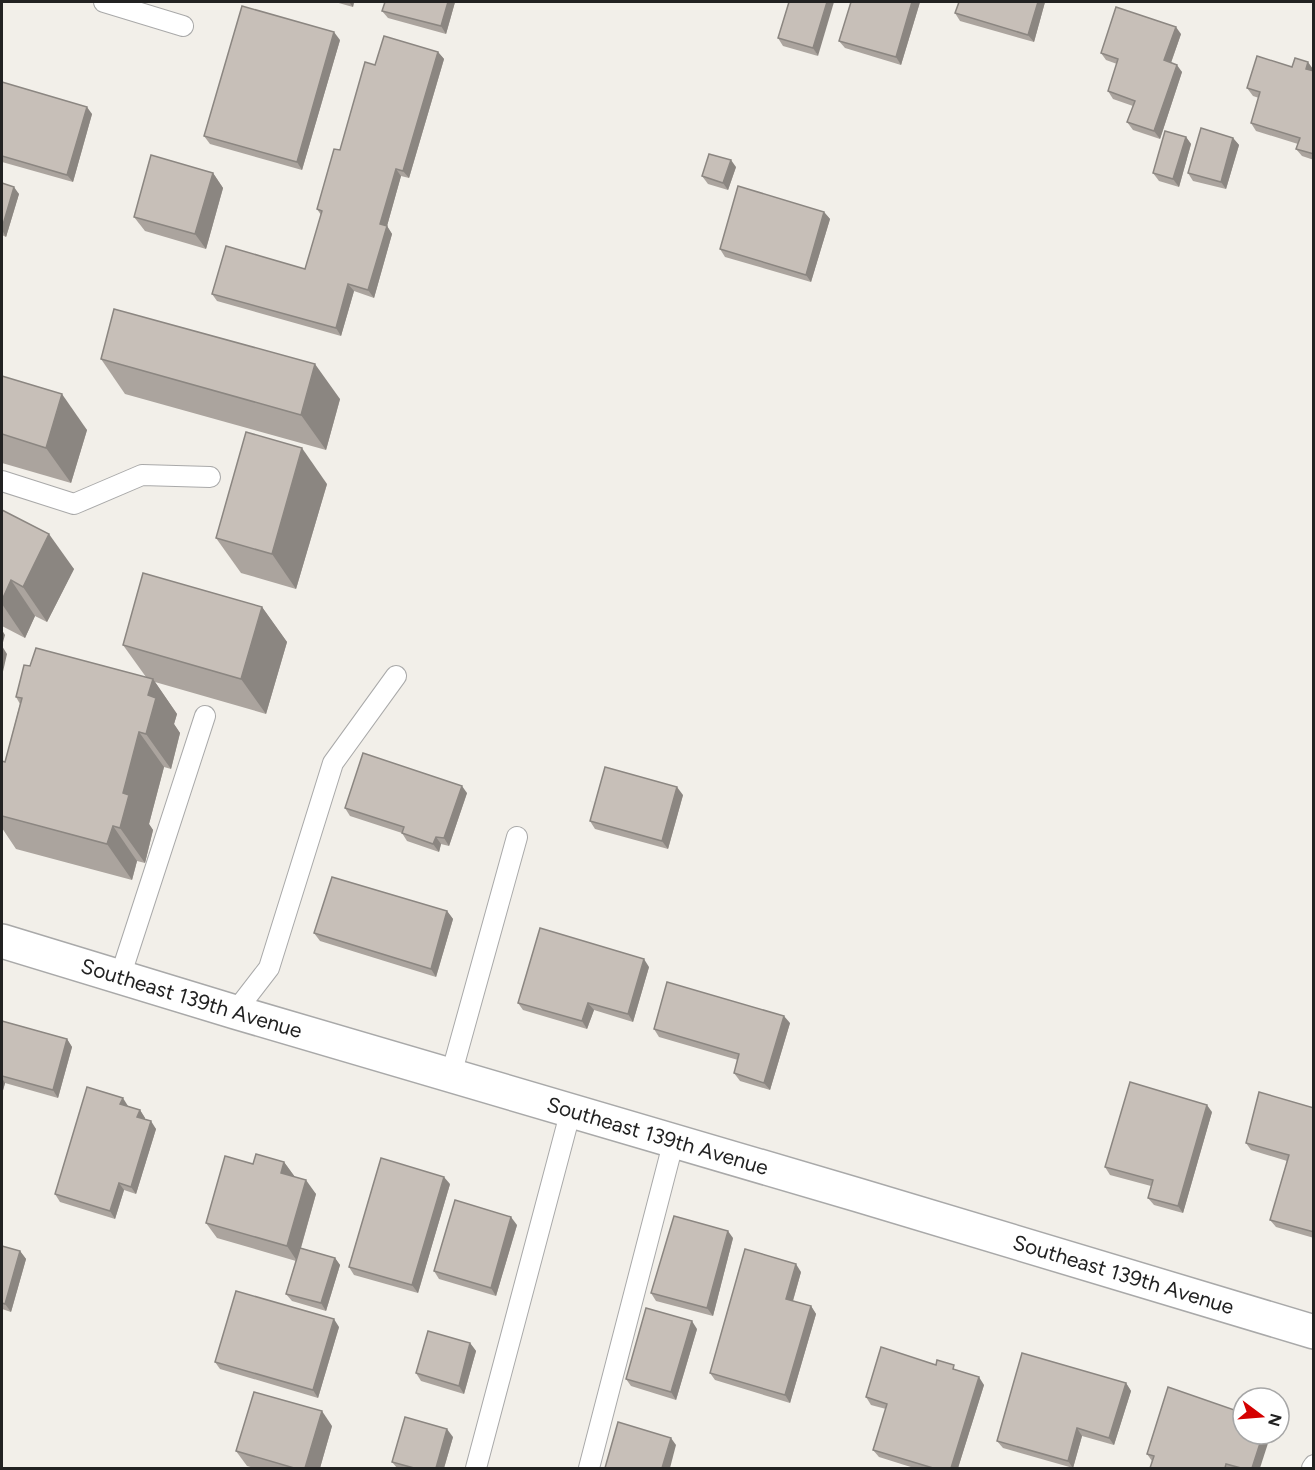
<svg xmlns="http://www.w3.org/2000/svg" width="1315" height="1470" font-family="Figtree,sans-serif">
	<rect width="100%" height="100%" fill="#f2efe9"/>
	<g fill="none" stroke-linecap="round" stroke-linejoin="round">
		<defs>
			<g id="service">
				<path d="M104 2 183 26"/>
				<path d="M2 481 74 504 142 475 210 477"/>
				<path d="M120 977 205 716"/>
				<path d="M235 1012 269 968 333 763 396 676"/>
				<path d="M451 1075 517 837"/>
				<path d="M476 1468 571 1110"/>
				<path d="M589 1468 674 1140"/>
				<path d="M1312 1468 1314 1465"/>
			</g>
			<g id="minor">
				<path id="s1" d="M2 941 235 1012 858 1195 1314 1332"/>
			</g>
		</defs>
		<use href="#service" stroke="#a9a9a9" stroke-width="22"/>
		<use href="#minor" stroke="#a9a9a9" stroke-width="36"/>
		<use href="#service" stroke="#fff" stroke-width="20"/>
		<use href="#minor" stroke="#fff" stroke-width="33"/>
	</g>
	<g fill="#aba49e">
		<path d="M335 2H354L353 7Z"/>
		<path d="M385 2H455L446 34 388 18 382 11Z"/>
		<path d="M789 2 818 56 783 46 778 38Z"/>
		<path d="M920 2 901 65 845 48 839 41Z"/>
		<path d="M959 2H1045L1034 42 960 21 955 13Z"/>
		<path d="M1181 34 1171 63 1182 72 1160 139 1133 130 1127 122 1133 106 1113 99 1108 91 1117 64 1106 60 1101 53Z"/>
		<path d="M340 40 302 170 210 144 204 136Z"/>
		<path d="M438 52 444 59 409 178 401 176 387 226 392 234 374 298 354 291 341 336 217 301 212 294 305 269 321 215 317 209 340 150Z"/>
		<path d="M1292 67 1313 69 1314 160 1302 156 1296 149 1298 144 1256 131 1251 123 1259 98 1253 96 1247 88Z"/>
		<path d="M2 82 92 114 73 182 2 162Z"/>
		<path d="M1186 137 1191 144 1179 187 1159 181 1153 173Z"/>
		<path d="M1233 138 1239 145 1226 189 1193 181 1188 173Z"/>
		<path d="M736 167 728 190 708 184 702 176Z"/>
		<path d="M213 173 223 188 206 249 145 231 134 217Z"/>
		<path d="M2 183 19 194 6 237 2 235Z"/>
		<path d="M824 212 830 219 811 282 725 257 720 249Z"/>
		<path d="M101 359 340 399 326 450 125 394Z"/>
		<path d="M2 376 87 430 71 483 2 463Z"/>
		<path d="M327 484 296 589 241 573 216 538Z"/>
		<path d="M2 510 74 569 47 622 35 616 25 638 2 626Z"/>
		<path d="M262 607 287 642 266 714 155 682 177 714 174 724 180 733 171 769 164 767 149 824 153 830 145 863 137 861 132 880 16 849 2 828V761L5 762 20 704 16 697 30 666 146 677 123 645Z"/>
		<path d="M467 793 449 846 441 844 439 852 407 841 402 833 350 816 345 808Z"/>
		<path d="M683 795 668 849 595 829 590 821Z"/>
		<path d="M447 911 453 919 436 977 320 941 314 933Z"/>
		<path d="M649 967 633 1022 594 1010 587 1029 523 1010 518 1003Z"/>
		<path d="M2 1021 67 1039 72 1047 58 1098 5 1083 2 1094Z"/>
		<path d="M790 1023 770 1090 740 1081 734 1073 738 1060 659 1037 654 1029Z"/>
		<path d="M128 1106V1107L140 1110 145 1118V1119L156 1129 136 1194 124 1190 115 1219 60 1202 55 1194Z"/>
		<path d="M1314 1108V1238L1276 1227 1270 1220 1287 1161 1251 1150 1246 1143Z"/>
		<path d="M1212 1112 1183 1213 1154 1205 1148 1198 1151 1186 1110 1175 1105 1167Z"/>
		<path d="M284 1162 294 1176 316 1194 301 1248 335 1258 340 1265 326 1311 292 1301 286 1294 296 1261 217 1238 206 1223 253 1164Z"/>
		<path d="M450 1184 418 1293 354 1275 349 1267Z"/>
		<path d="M517 1225 496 1296 439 1279 434 1271Z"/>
		<path d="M733 1238 713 1316 656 1301 651 1293Z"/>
		<path d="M2 1246 20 1251 26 1259 11 1312 2 1309Z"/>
		<path d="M801 1272 793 1301 811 1306 816 1314 790 1403 715 1380 710 1373Z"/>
		<path d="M339 1327 318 1398 220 1369 215 1362Z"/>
		<path d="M697 1329 676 1400 631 1386 626 1379Z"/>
		<path d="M470 1343 476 1351 464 1394 421 1381 416 1373Z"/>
		<path d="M936 1365 958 1371 984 1385 958 1468H914L879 1457 873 1450 886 1409 871 1405 866 1397Z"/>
		<path d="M1126 1383 1131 1391 1114 1445 1082 1436 1073 1468 1003 1448 997 1441Z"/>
		<path d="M332 1426 320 1468H254L247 1466 236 1451Z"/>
		<path d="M453 1437 444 1468H397L392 1462Z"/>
		<path d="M1147 1454 1260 1468H1150L1152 1461Z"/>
	</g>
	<g fill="#8b8681">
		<path d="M349 2H354L353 7Z"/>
		<path d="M448 2H455L446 34 441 26Z"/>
		<path d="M827 2H834L818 56 813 48Z"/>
		<path d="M912 2H920L901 65 896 57Z"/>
		<path d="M1038 2H1045L1034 42 1028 35Z"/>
		<path d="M1176 27 1181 34 1169 68 1164 60Z"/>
		<path d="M334 32 340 40 302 170 297 162Z"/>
		<path d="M438 52 444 59 409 178 403 171Z"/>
		<path d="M1308 62 1313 69 1311 77 1306 69Z"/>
		<path d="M1177 65 1182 72 1160 139 1154 131Z"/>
		<path d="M87 107 92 114 73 182 67 175Z"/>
		<path d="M1186 137 1191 144 1179 187 1173 179Z"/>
		<path d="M1233 138 1239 145 1226 189 1221 182Z"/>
		<path d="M731 160 736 167 728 190 723 183Z"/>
		<path d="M396 169 401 176 387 226 392 234 374 298 368 290 380 224Z"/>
		<path d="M213 173 223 188 206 249 195 234Z"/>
		<path d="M14 187 19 194 6 237 2 230V228Z"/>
		<path d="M824 212 830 219 811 282 806 275Z"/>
		<path d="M348 284 354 291 341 336 336 328Z"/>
		<path d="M315 364 340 399 326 450 301 415Z"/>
		<path d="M62 394 87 430 71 483 46 448Z"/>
		<path d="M302 448 327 484 296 589 272 554Z"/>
		<path d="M49 534 74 569 47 622 23 587Z"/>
		<path d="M11 580 35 616 25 638 2 604V600Z"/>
		<path d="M262 607 287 642 266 714 241 679Z"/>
		<path d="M2 630 5 635 2 646 7 654 2 676Z"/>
		<path d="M153 679 177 714 174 724 180 733 171 769 146 734 148 695Z"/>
		<path d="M139 732 164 767 149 824 153 830 145 863 120 828 123 793Z"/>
		<path d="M462 786 467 793 449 846 444 838Z"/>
		<path d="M677 787 683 795 668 849 662 841Z"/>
		<path d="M113 826 137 861 132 880 107 844Z"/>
		<path d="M436 837 441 844 439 852 433 844Z"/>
		<path d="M447 911 453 919 436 977 431 969Z"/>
		<path d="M644 959 649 967 633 1022 628 1014Z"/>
		<path d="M588 1003 594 1010 587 1029 582 1021Z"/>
		<path d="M784 1016 790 1023 770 1090 764 1083Z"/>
		<path d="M67 1039 72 1047 58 1098 53 1090Z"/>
		<path d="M2 1078 5 1083 2 1094Z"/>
		<path d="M123 1098 128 1106 125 1112 120 1104Z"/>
		<path d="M1207 1105 1212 1112 1183 1213 1178 1206Z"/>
		<path d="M140 1110 145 1118 143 1125 137 1117Z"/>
		<path d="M151 1121 156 1129 136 1194 131 1187Z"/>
		<path d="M284 1162 295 1177 281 1173Z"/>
		<path d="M444 1177 450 1184 418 1293 412 1285Z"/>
		<path d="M306 1180 316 1194 297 1261 287 1246Z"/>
		<path d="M119 1183 124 1190 115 1219 110 1211Z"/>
		<path d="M511 1217 517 1225 496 1296 491 1288Z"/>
		<path d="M728 1231 733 1238 713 1316 707 1308Z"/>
		<path d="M20 1251 26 1259 11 1312 5 1304Z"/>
		<path d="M335 1258 340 1265 326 1311 321 1303Z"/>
		<path d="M796 1264 801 1272 791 1307 786 1299Z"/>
		<path d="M811 1306 816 1314 790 1403 785 1395Z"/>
		<path d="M334 1319 339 1327 318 1398 313 1390Z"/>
		<path d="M692 1321 697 1329 676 1400 671 1392Z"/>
		<path d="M470 1343 476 1351 464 1394 459 1386Z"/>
		<path d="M979 1377 984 1385 958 1468H951Z"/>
		<path d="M1126 1383 1131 1391 1114 1445 1109 1438Z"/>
		<path d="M322 1411 332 1426 320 1468H305Z"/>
		<path d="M1077 1428 1082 1436 1073 1468 1068 1461Z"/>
		<path d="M447 1429 453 1437 444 1468H436Z"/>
		<path d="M1263 1434H1271L1260 1468H1252Z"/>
		<path d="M671 1438 676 1445 670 1468H662Z"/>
	</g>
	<g fill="#c7bfb8" stroke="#8b8681" stroke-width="1.5">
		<path d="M385 2H448L441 26 382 11Z"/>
		<path d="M789 2H827L813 48 778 38Z"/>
		<path d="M851 2H912L896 57 839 41Z"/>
		<path d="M959 2H1038L1028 35 955 13Z"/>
		<path d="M242 6 334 32 297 162 204 136Z"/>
		<path d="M1116 7 1176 27 1164 60 1177 65 1154 131 1127 122 1135 101 1108 91 1118 59 1101 53Z"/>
		<path d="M384 36 438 52 403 171 396 169 380 224 387 226 368 290 348 284 336 328 212 294 226 246 305 269 322 211 317 209 334 149 340 150 365 62 375 65Z"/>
		<path d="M1257 56 1292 67 1295 58 1308 62 1306 69 1314 71V154L1296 149 1300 138 1251 123 1260 92 1247 88Z"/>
		<path d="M2 82 87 107 67 175 2 156Z"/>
		<path d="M1201 128 1233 138 1221 182 1188 173Z"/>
		<path d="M1165 131 1186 137 1173 179 1153 173Z"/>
		<path d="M709 154 731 160 723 183 702 176Z"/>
		<path d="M151 155 213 173 195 234 134 217Z"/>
		<path d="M2 183 14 187 2 228Z"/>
		<path d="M738 186 824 212 806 275 720 249Z"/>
		<path d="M114 309 315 364 301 415 101 359Z"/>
		<path d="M2 376 62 394 46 448 2 434Z"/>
		<path d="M246 432 302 448 272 554 216 538Z"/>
		<path d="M2 510 49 534 23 587 11 580 2 600Z"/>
		<path d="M143 573 262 607 241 679 123 645Z"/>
		<path d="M36 648 153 679 148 695 156 698 146 734 139 732 123 793 129 795 120 828 113 826 107 844 2 816V761L5 762 22 698 16 697 24 665 30 666Z"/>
		<path d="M363 753 462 786 444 838 436 837 433 844 402 833 404 827 345 808Z"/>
		<path d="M605 767 677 787 662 841 590 821Z"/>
		<path d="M332 877 447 911 431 969 314 933Z"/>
		<path d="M540 928 644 959 628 1014 588 1003 582 1021 518 1003Z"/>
		<path d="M667 982 784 1016 764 1083 734 1073 739 1054 654 1029Z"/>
		<path d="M2 1021 67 1039 53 1090 2 1076Z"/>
		<path d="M1130 1082 1207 1105 1178 1206 1148 1198 1153 1180 1105 1167Z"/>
		<path d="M87 1087 123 1098 120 1104 140 1110 137 1117 151 1121 131 1187 119 1183 110 1211 55 1194Z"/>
		<path d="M1259 1092 1314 1108V1232L1270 1220 1289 1155 1246 1143Z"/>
		<path d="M256 1154 284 1162 281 1173 306 1180 287 1246 206 1223 225 1156 253 1164Z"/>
		<path d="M381 1158 444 1177 412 1285 349 1267Z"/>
		<path d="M455 1200 511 1217 491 1288 434 1271Z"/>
		<path d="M674 1216 728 1231 707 1308 651 1293Z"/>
		<path d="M2 1246 20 1251 5 1304 2 1303Z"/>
		<path d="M300 1248 335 1258 321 1303 286 1294Z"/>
		<path d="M745 1249 796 1264 786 1299 811 1306 785 1395 710 1373Z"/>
		<path d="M236 1291 334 1319 313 1390 215 1362Z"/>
		<path d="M646 1308 692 1321 671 1392 626 1379Z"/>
		<path d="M428 1331 470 1343 459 1386 416 1373Z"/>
		<path d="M881 1347 936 1365 937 1360 954 1365 953 1369 979 1377 951 1468H933L873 1450 887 1404 866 1397Z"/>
		<path d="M1022 1353 1126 1383 1109 1438 1077 1428 1068 1461 997 1441Z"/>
		<path d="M1168 1387 1243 1413V1434H1263L1252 1468H1241L1226 1464 1225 1468H1150L1154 1456 1147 1454Z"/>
		<path d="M254 1392 322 1411 305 1468H294L236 1451Z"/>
		<path d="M405 1417 447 1429 436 1468H414L392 1462Z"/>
		<path d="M618 1422 671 1438 662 1468H605Z"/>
	</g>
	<g text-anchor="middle" stroke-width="6" stroke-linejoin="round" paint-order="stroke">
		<g font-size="21" fill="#222" stroke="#fff">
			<text dy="7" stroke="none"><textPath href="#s1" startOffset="198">Southeast 139th Avenue</textPath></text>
			<text dy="7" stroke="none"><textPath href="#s1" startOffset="684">Southeast 139th Avenue</textPath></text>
			<text dy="7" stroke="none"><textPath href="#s1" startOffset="1170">Southeast 139th Avenue</textPath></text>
		</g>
	</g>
	<rect width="1315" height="1470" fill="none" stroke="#222222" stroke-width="6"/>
	<g transform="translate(1261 1416) rotate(106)"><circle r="28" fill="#ffffff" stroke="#a7a7a7" stroke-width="1.5"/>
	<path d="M0-4.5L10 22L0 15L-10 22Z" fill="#d40000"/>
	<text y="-9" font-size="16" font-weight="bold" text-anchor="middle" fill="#222222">N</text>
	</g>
</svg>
